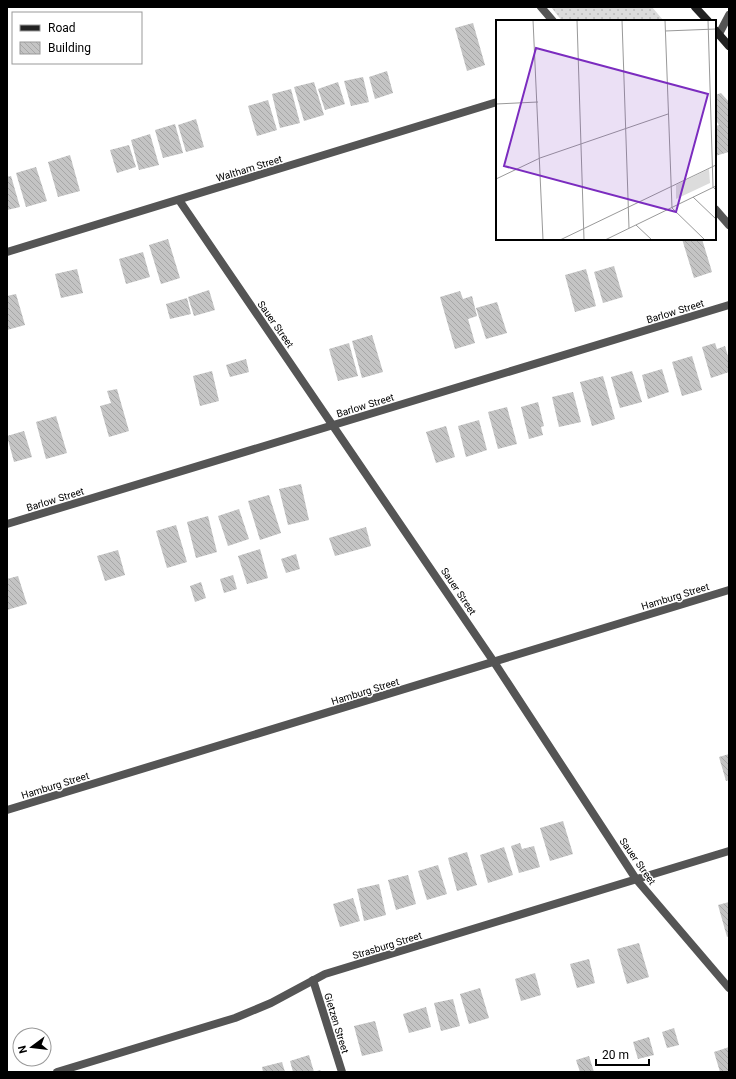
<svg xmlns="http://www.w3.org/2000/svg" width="736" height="1079" font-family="Roboto,sans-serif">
	<defs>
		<pattern id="grass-dots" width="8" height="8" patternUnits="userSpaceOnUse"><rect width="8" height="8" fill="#dcdcdc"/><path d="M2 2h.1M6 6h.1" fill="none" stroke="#bbb" stroke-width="1.8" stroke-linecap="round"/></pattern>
		<pattern id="building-back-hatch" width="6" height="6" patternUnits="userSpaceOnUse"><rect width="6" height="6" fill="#c4c4c4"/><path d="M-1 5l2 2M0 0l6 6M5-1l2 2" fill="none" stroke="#a7a7a7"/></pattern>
	</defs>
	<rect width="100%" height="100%" fill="#fff"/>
	<path fill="url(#grass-dots)" d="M551 7H652L663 20 562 21Z"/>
	<g fill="url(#building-back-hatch)">
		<path d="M473 23 485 65 467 71 455 28Z"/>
		<path d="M387 71 393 93 375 99 369 77Z"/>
		<path d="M363 77 369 102 351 106 344 81Z"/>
		<path d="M314 82 324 115 304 121 294 87Z"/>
		<path d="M338 82 345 104 325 110 318 89Z"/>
		<path d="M291 89 300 123 280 128 272 94Z"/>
		<path d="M721 93 729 102V152L715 156V126L719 125 715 119V95Z"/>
		<path d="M268 100 277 130 257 136 248 106Z"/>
		<path d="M196 119 204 147 186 152 178 125Z"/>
		<path d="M175 124 183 153 163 158 155 130Z"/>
		<path d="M150 134 159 165 139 170 131 140Z"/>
		<path d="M129 145 136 167 117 173 110 150Z"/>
		<path d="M70 155 80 191 58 197 48 162Z"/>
		<path d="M36 167 47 201 26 207 16 173Z"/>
		<path d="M11 176 20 207 7 210V177Z"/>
		<path d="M168 239 180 278 161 284 149 245Z"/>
		<path d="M682 239H702L712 272 694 278Z"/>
		<path d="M143 252 150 277 126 284 119 259Z"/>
		<path d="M614 266 623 297 603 303 594 272Z"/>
		<path d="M77 269 83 293 61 298 55 274Z"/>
		<path d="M586 269 596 306 575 312 565 275Z"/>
		<path d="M209 290 215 310 194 316 188 297Z"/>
		<path d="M460 291 463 299 472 296 477 316 468 319 475 343 455 349 440 297Z"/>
		<path d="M16 294 25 325 7 330V296Z"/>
		<path d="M187 298 191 314 170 319 166 304Z"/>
		<path d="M497 302 507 333 486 339 476 308Z"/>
		<path d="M372 335 383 372 362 378 352 341Z"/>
		<path d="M349 343 358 376 338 381 329 349Z"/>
		<path d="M715 343 717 349 725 346 729 360V372L711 378 702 347Z"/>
		<path d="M692 356 702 390 682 396 672 362Z"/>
		<path d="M246 359 249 372 230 377 226 365Z"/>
		<path d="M662 369 669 392 648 399 642 375Z"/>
		<path d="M212 371 219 401 200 406 193 376Z"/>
		<path d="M632 371 642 402 620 408 611 377Z"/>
		<path d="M603 376 615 419 592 426 580 382Z"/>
		<path d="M117 389 129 431 109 437 100 406 111 403 107 391Z"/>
		<path d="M573 392 581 422 559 427 552 397Z"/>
		<path d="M538 402 544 426 541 427 543 435 529 439 521 407Z"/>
		<path d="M507 407 517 444 498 449 488 412Z"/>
		<path d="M56 416 67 453 46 459 36 422Z"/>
		<path d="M479 420 487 450 466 457 458 426Z"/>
		<path d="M446 426 455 457 436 463 426 432Z"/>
		<path d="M24 431 32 457 14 462 7 436Z"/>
		<path d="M301 484 309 520 288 525 279 489Z"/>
		<path d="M269 495 281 533 260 540 248 501Z"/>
		<path d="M239 509 249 539 228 546 218 516Z"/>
		<path d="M208 516 217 552 196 558 187 522Z"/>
		<path d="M176 525 187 562 167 568 156 531Z"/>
		<path d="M366 527 371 546 335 556 329 538Z"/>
		<path d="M260 549 268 578 247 584 238 556Z"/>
		<path d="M118 550 125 575 105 581 97 556Z"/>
		<path d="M296 554 300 569 286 573 281 559Z"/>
		<path d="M233 575 237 589 224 593 220 579Z"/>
		<path d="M18 576 27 604 7 610V579Z"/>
		<path d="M201 582 206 598 195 602 190 586Z"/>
		<path d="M729 754V780L726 781 719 757Z"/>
		<path d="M563 821 573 854 550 861 540 828Z"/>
		<path d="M520 843 522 849 534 846 540 867 519 873 511 846Z"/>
		<path d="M504 847 513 875 488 883 480 855Z"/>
		<path d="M467 852 477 885 457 891 448 858Z"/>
		<path d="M438 865 447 894 427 900 418 871Z"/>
		<path d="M408 875 416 904 396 910 388 880Z"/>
		<path d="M379 884 386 915 364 921 357 889Z"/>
		<path d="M353 898 360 921 340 927 333 904Z"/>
		<path d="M729 902V936L727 937 718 905Z"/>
		<path d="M639 943 649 977 627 984 617 949Z"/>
		<path d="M589 959 595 983 577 988 570 964Z"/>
		<path d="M535 973 541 995 521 1001 515 979Z"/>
		<path d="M480 988 489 1018 469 1024 460 994Z"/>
		<path d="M453 999 460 1026 441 1031 434 1003Z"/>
		<path d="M426 1007 431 1027 409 1033 403 1014Z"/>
		<path d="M375 1021 383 1051 362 1056 354 1026Z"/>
		<path d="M674 1028 679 1045 667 1048 662 1032Z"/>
		<path d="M649 1037 654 1055 638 1059 633 1042Z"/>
		<path d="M729 1047V1072H720L714 1052Z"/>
		<path d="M309 1055 314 1072 320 1070 321 1072H293L290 1061Z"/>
		<path d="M589 1056 594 1072H580L576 1060Z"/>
		<path d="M282 1062 285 1072H263L262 1067Z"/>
	</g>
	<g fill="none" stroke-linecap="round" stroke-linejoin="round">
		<g stroke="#555" stroke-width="8">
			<path d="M541 7 553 21"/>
			<path d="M715 209 729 225"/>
		</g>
		<g stroke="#555" stroke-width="8">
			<path d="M715 35 719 34 729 15"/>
			<path d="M179 200 494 662 636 879 729 988"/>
			<path d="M7 252 497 102"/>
			<path d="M7 524 729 305"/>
			<path d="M7 810 729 590"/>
			<path d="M313 980 342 1072"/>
			<path d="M57 1072 235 1018 271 1003 325 974 729 851"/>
		</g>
		<g stroke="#222" stroke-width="8">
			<path d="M695 7 708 21"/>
			<path d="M715 30 729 46"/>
		</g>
	</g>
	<g text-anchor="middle" stroke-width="3" stroke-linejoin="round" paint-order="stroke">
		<g font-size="10" fill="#000" stroke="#fff">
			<text transform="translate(249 168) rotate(-17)" y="4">Waltham Street</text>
			<text transform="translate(675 311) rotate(-17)" y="4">Barlow Street</text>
			<text transform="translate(276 324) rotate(55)" y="4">Sauer Street</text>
			<text transform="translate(365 405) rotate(-17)" y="4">Barlow Street</text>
			<text transform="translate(55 499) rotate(-17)" y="4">Barlow Street</text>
			<text transform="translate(459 591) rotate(56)" y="4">Sauer Street</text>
			<text transform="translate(675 596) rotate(-17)" y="4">Hamburg Street</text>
			<text transform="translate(365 691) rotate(-17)" y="4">Hamburg Street</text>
			<text transform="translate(55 785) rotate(-17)" y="4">Hamburg Street</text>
			<text transform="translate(638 861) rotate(55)" y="4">Sauer Street</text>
			<text transform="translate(387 945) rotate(-17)" y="4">Strasburg Street</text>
			<text transform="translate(337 1023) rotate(73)" y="4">Gietzen Street</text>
		</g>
	</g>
	<g transform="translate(496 20)">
		<rect width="220" height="220" fill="#fff"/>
		<path d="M213 149 214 163 180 179V165Z" fill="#dcdcdc"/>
		<path fill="none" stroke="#999" stroke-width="1" d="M37 0 47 220M81 0 88 220M126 0 133 208M169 0 176 188 209 220M212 0 217 167 220 170M169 11 220 9M0 84 42 82M0 159 44 138 172 94M197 177 220 199M140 205 156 220M64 220 220 145M109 220 220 166"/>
		<path fill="#7b2cbf" fill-opacity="0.15" stroke="#7b2cbf" stroke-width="2" d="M40 28 212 74 180 192 8 146Z"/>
		<rect width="220" height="220" fill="none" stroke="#000" stroke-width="2"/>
	</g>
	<rect width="736" height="1079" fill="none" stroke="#000000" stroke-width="16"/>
	<rect x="12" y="12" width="130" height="52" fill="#ffffff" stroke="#999999"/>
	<rect x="20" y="25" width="20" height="6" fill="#222222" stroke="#999999"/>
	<text x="48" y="32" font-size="12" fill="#000000">Road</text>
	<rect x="20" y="42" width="20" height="12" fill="url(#building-back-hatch)" stroke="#999999"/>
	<text x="48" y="52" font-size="12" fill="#000000">Building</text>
	<g transform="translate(32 1047) rotate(255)"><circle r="19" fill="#ffffff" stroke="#999999"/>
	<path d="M0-3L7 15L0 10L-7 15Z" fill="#000000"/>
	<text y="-6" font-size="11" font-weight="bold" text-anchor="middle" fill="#000000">N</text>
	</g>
	<path d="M596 1059v6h53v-6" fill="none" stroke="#000000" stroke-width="2"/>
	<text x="602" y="1059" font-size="12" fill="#000000" stroke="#ffffff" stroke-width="3" paint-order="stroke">20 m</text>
</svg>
